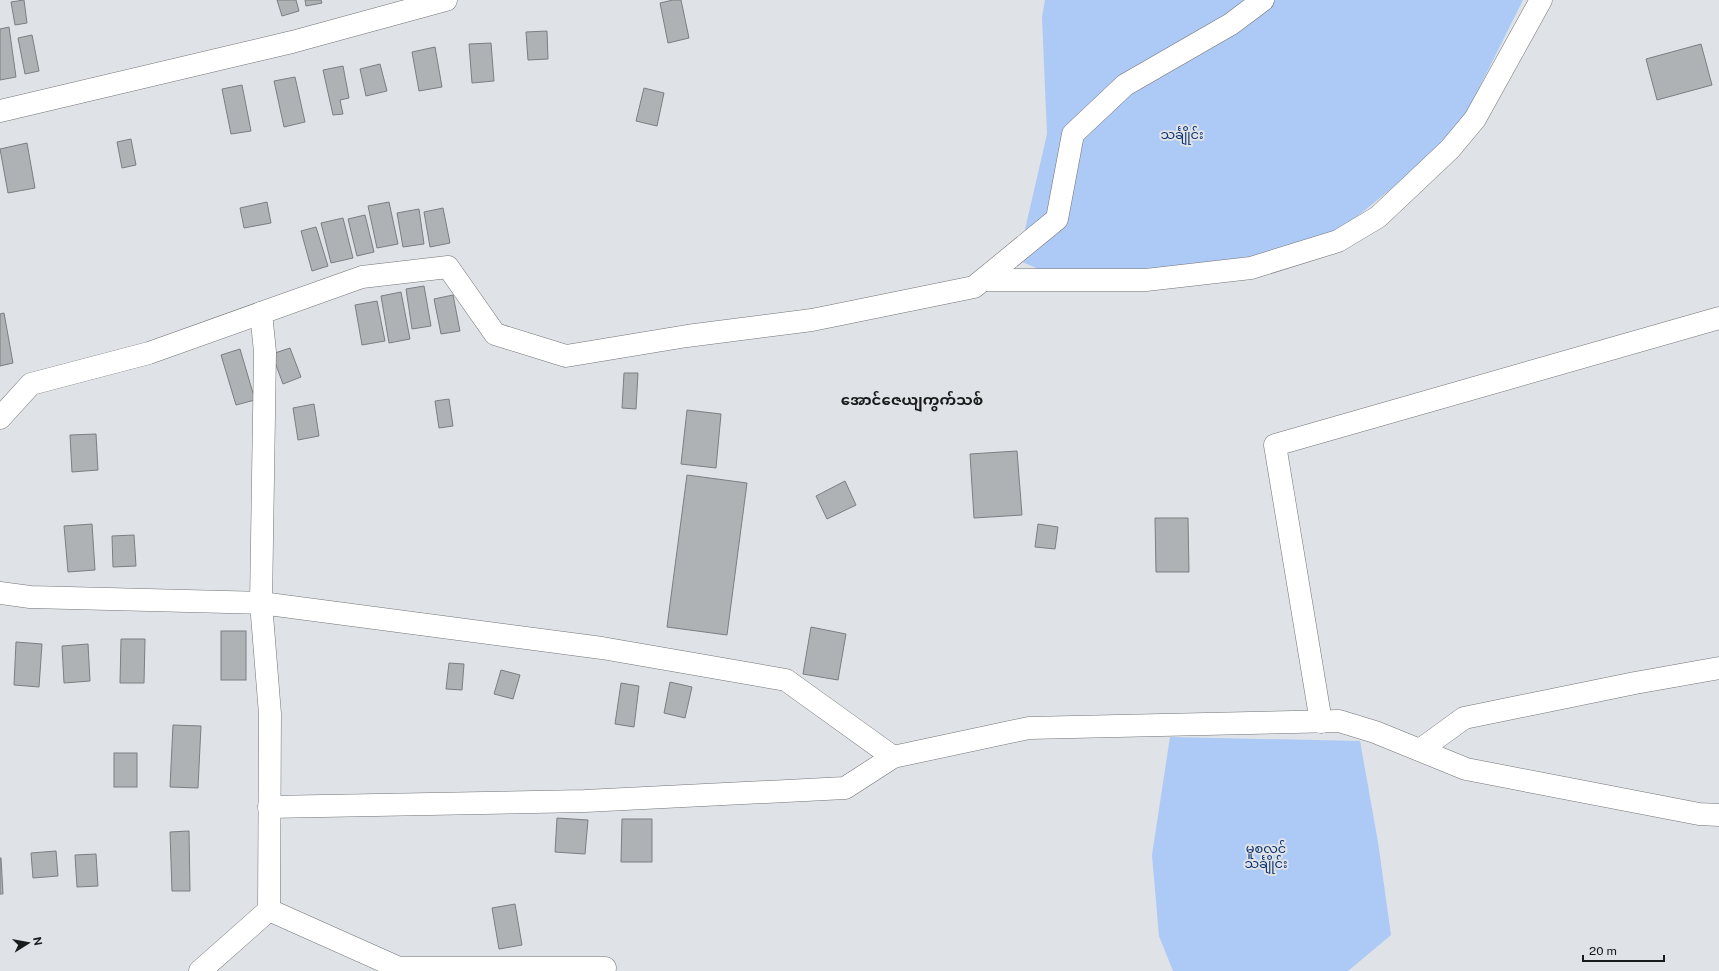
<svg xmlns="http://www.w3.org/2000/svg" width="1719" height="971" font-family="'Public Sans','Noto Sans Myanmar',sans-serif">
	<rect width="100%" height="100%" fill="#dfe2e6"/>
	<g fill="#adc9f5">
		<path d="M1045 0H1523L1465 116 1419 166 1343 228 1261 259 1183 269 1043 271 1018 260 1047 134 1042 17Z"/>
		<path d="M1170 737 1360 741 1378 842 1391 935 1348 971H1173L1159 936 1152 855Z"/>
	</g>
	<g fill="#afb2b5" stroke="#7c7e82">
		<path d="M24 0 27 23 15 25 11 2Z"/>
		<path d="M277 0H296L299 11 282 16Z"/>
		<path d="M305 0H321L322 3 306 6Z"/>
		<path d="M673 0H681L689 38 668 43 660 3Z"/>
		<path d="M9 27 16 77 0 80V29Z"/>
		<path d="M547 31 548 59 528 60 526 32Z"/>
		<path d="M32 35 39 71 25 74 18 38Z"/>
		<path d="M491 43 494 81 472 83 469 44Z"/>
		<path d="M1701 44 1712 85 1657 100 1646 59Z"/>
		<path d="M435 47 442 87 419 91 412 52Z"/>
		<path d="M380 64 387 91 366 96 360 69Z"/>
		<path d="M343 66 349 98 340 100 343 114 333 115 323 70Z"/>
		<path d="M295 77 305 122 284 127 274 81Z"/>
		<path d="M242 85 251 131 231 134 222 89Z"/>
		<path d="M644 88 664 93 657 126 636 121Z"/>
		<path d="M131 139 136 165 122 168 117 142Z"/>
		<path d="M27 143 35 188 8 193 0 149Z"/>
		<path d="M267 202 271 223 244 228 240 208Z"/>
		<path d="M389 202 398 244 377 248 368 206Z"/>
		<path d="M443 208 450 243 430 247 424 212Z"/>
		<path d="M419 209 424 244 403 247 397 213Z"/>
		<path d="M365 215 374 252 357 256 348 219Z"/>
		<path d="M343 218 353 258 331 263 321 223Z"/>
		<path d="M316 227 328 266 312 271 301 231Z"/>
		<path d="M424 286 431 326 412 329 406 289Z"/>
		<path d="M401 292 410 339 389 343 381 296Z"/>
		<path d="M453 295 460 331 441 334 434 299Z"/>
		<path d="M377 301 385 341 362 345 355 305Z"/>
		<path d="M4 313 13 363 0 366V314Z"/>
		<path d="M290 348 301 377 283 384 272 354Z"/>
		<path d="M240 349 255 400 236 405 221 355Z"/>
		<path d="M624 373H638L636 409 622 408Z"/>
		<path d="M449 399 453 426 439 428 435 401Z"/>
		<path d="M314 404 319 436 298 440 293 408Z"/>
		<path d="M687 410 721 414 716 468 681 464Z"/>
		<path d="M96 434 98 470 72 472 70 435Z"/>
		<path d="M1017 451 1022 515 974 518 970 454Z"/>
		<path d="M687 475 747 483 727 635 667 627Z"/>
		<path d="M845 481 856 505 827 519 816 496Z"/>
		<path d="M1155 518H1188L1189 572H1156Z"/>
		<path d="M92 524 95 570 68 572 64 526Z"/>
		<path d="M1038 524 1058 527 1055 549 1035 547Z"/>
		<path d="M134 535 136 566 113 567 112 536Z"/>
		<path d="M811 627 846 634 838 680 803 674Z"/>
		<rect x="221" y="631" width="25" height="49"/>
		<path d="M121 639H145L144 683H120Z"/>
		<path d="M16 642 42 644 39 687 14 685Z"/>
		<path d="M88 644 90 681 64 683 62 646Z"/>
		<path d="M449 663 464 664 462 690 446 689Z"/>
		<path d="M501 670 520 675 513 699 494 694Z"/>
		<path d="M670 682 692 687 685 718 664 713Z"/>
		<path d="M621 683 639 686 634 727 615 724Z"/>
		<path d="M173 725 201 726 198 788 170 787Z"/>
		<rect x="114" y="753" width="23" height="34"/>
		<path d="M557 818 588 820 585 854 555 852Z"/>
		<path d="M622 819H652V862H621Z"/>
		<path d="M189 831 190 891H172L170 832Z"/>
		<path d="M56 851 58 876 33 878 31 853Z"/>
		<path d="M96 854 98 886 77 887 75 855Z"/>
		<path d="M0 858H1L3 894H0Z"/>
		<path d="M515 904 522 945 499 949 492 908Z"/>
	</g>
	<g fill="none" stroke-linecap="round" stroke-linejoin="round">
		<defs>
			<g id="minor">
				<path d="M0 111 292 42 446 0"/>
				<path d="M983 280H1146L1251 268 1338 241 1378 217 1450 149 1475 119 1541 0"/>
				<path d="M0 418 31 384 149 353 362 277 448 267 495 334 566 356 687 336 812 320 974 287 1057 219 1073 134 1125 85 1231 24 1263 0"/>
				<path d="M0 593 30 597 261 603 602 648 786 680 893 757"/>
				<path d="M1321 722 1275 445 1719 318"/>
				<path d="M1420 750 1464 718 1635 683 1719 668"/>
				<path d="M269 807 585 801 845 788 893 757 1029 728 1339 721 1375 732 1466 769 1699 814 1719 815"/>
				<path d="M269 910 399 968H605"/>
				<path d="M200 971 269 910 270 714 261 603 265 352 261 313"/>
			</g>
		</defs>
		<use href="#minor" stroke="#727477" stroke-width="23"/>
		<use href="#minor" stroke="#fff" stroke-width="22"/>
	</g>
	<g text-anchor="middle" stroke-width="4" stroke-linejoin="round" paint-order="stroke">
		<g font-size="13" fill="#0b3270" stroke="#dfe2e6">
			<text x="1182" y="139">သင်္ချိုင်း</text>
			<text x="1266" y="853">မူစလင်<tspan x="1266" dy="15">သင်္ချိုင်း</tspan></text>
		</g>
		<g font-size="15" font-weight="bold" fill="#191a1b" stroke="#dfe2e6">
			<text x="912" y="405">အောင်ဇေယျကွက်သစ်</text>
		</g>
	</g>
	<g transform="translate(28 943) rotate(79)" stroke="#dfe2e6" stroke-width="3" paint-order="stroke">
	<path d="M0-3L7 15L0 10L-7 15Z" fill="#191a1b"/>
	<text y="-6" font-size="11" font-weight="bold" text-anchor="middle" fill="#191a1b">N</text>
	</g>
	<path d="M1583 955v6h81v-6" fill="none" stroke="#191a1b" stroke-width="2"/>
	<text x="1589" y="955" font-size="12" fill="#191a1b" stroke="#dfe2e6" stroke-width="3" paint-order="stroke">20 m</text>
</svg>
